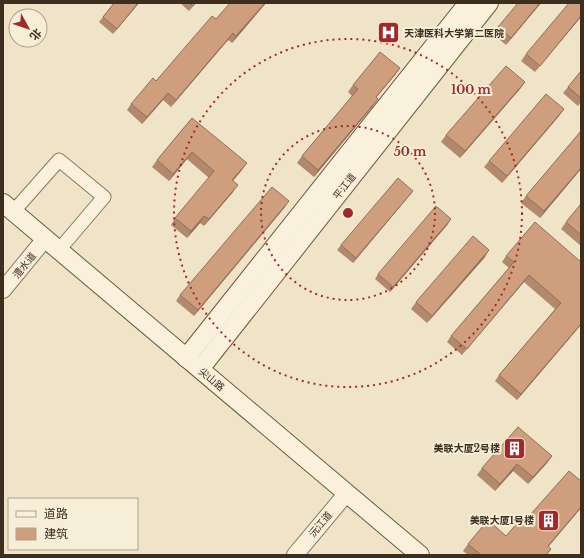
<svg xmlns="http://www.w3.org/2000/svg" width="584" height="558" font-family="'Libre Baskerville','Noto Sans SC',serif">
	<rect width="100%" height="100%" fill="#f0e4c8"/>
	<g fill="none" stroke-linecap="round" stroke-linejoin="round">
		<defs>
			<path id="minor" d="M13 212 59 160 104 197 58 251"/>
			<g id="tertiary">
				<path d="M3 290 44 240"/>
				<path d="M295 555 346 494"/>
			</g>
			<g id="secondary">
				<path d="M3 203 420 555"/>
				<path d="M186 358 468 3"/>
				<path d="M200 369 489 3"/>
			</g>
		</defs>
		<use href="#minor" stroke="#8d765c" stroke-width="15"/>
		<use href="#tertiary" stroke="#8d765c" stroke-width="18"/>
		<use href="#secondary" stroke="#6f573f" stroke-width="20"/>
		<use href="#minor" stroke="#faf1dc" stroke-width="13"/>
		<use href="#tertiary" stroke="#faf1dc" stroke-width="16"/>
		<use href="#secondary" stroke="#faf1dc" stroke-width="18"/>
	</g>
	<g fill="#b2896c">
		<path d="M114 3H139L113 34 99 22Z"/>
		<path d="M180 3H196L189 11Z"/>
		<path d="M266 3 232 43 228 40 171 107 163 100 142 124 127 110 131 104 156 81 216 19Z"/>
		<path d="M541 3 506 45 493 34 498 27Z"/>
		<path d="M581 3V17L535 72 521 61 526 54Z"/>
		<path d="M400 68 395 75 376 97 373 106 314 177 297 163 302 156 352 96 348 92 353 85Z"/>
		<path d="M581 71V102L578 106 563 93 568 87Z"/>
		<path d="M525 82 520 89 460 158 441 142 446 135Z"/>
		<path d="M564 109 559 116 502 183 484 167 489 161Z"/>
		<path d="M192 118 242 170 233 181V192L204 226 200 223 187 238 171 225 175 218 209 178 187 159 169 181 152 167 157 160Z"/>
		<path d="M581 131V169L540 218 521 203 526 196Z"/>
		<path d="M413 191 409 196 353 263 337 250 341 245Z"/>
		<path d="M581 204V246L561 229 566 222Z"/>
		<path d="M285 207 194 316 176 301 180 295Z"/>
		<path d="M448 224 390 292 375 279 378 274Z"/>
		<path d="M506 256 581 262V327L580 326 517 400 495 381 499 375 555 309 524 282 462 355 447 342 451 336 509 268 502 262Z"/>
		<path d="M485 257 427 323 411 309 416 302Z"/>
		<path d="M552 456 547 463 528 484 513 471 495 491 477 475 482 468Z"/>
		<path d="M581 481V508L548 547 551 549 547 555H468L463 551 468 544 506 536Z"/>
	</g>
	<g fill="#916f58">
		<path d="M138 3H139L113 34 117 29Z"/>
		<path d="M265 3H266L232 43 236 36Z"/>
		<path d="M540 3H541L506 45 511 38Z"/>
		<path d="M581 16V17L535 72 540 66Z"/>
		<path d="M233 33 228 40 171 107 176 100Z"/>
		<path d="M400 68 395 75 371 104 376 97Z"/>
		<path d="M525 82 520 89 460 158 465 151Z"/>
		<path d="M168 93 163 100 142 124 147 117Z"/>
		<path d="M378 99 373 106 314 177 318 170Z"/>
		<path d="M564 109 559 116 502 183 507 176Z"/>
		<path d="M192 152 187 159 169 181 173 174Z"/>
		<path d="M247 163 242 170 227 187 232 180Z"/>
		<path d="M581 168V169L540 218 544 211Z"/>
		<path d="M238 185 233 192 204 226 209 219Z"/>
		<path d="M413 191 409 196 353 263 356 258Z"/>
		<path d="M289 201 285 207 194 316 198 310Z"/>
		<path d="M204 216 200 223 187 238 191 231Z"/>
		<path d="M451 219 448 224 390 292 393 287Z"/>
		<path d="M489 250 485 257 427 323 432 316Z"/>
		<path d="M529 275 524 282 462 355 467 349Z"/>
		<path d="M581 324 580 326 517 400 521 394Z"/>
		<path d="M552 456 547 463 528 484 533 477Z"/>
		<path d="M517 464 513 471 495 491 500 484Z"/>
		<path d="M581 507V508L543 553 548 546Z"/>
	</g>
	<g fill="#cf9f7d" stroke="#916f58">
		<path d="M114 3H138L117 29 103 17Z"/>
		<path d="M190 3H195L193 6Z"/>
		<path d="M230 3H265L236 36 233 33 176 100 168 93 147 117 131 104 153 78 156 81 212 16 216 19Z"/>
		<path d="M518 3H540L511 38 498 27Z"/>
		<path d="M569 3H581V16L540 66 526 54Z"/>
		<path d="M380 52 400 68 376 97 378 99 318 170 302 156 358 89 353 85Z"/>
		<path d="M506 66 525 82 465 151 446 135Z"/>
		<path d="M581 71V98L568 87Z"/>
		<path d="M546 94 564 109 507 176 489 161Z"/>
		<path d="M192 118 247 163 232 180 238 185 209 219 204 216 191 231 175 218 214 171 192 152 173 174 157 160Z"/>
		<path d="M581 131V168L544 211 526 196Z"/>
		<path d="M398 178 413 191 356 258 341 245Z"/>
		<path d="M272 187 289 201 198 310 180 295Z"/>
		<path d="M581 204V235L566 222Z"/>
		<path d="M436 206 451 219 393 287 378 274Z"/>
		<path d="M535 222 581 262V324L521 394 499 375 561 303 529 275 467 349 451 336 514 262 506 256Z"/>
		<path d="M473 236 489 250 432 316 416 302Z"/>
		<path d="M518 427 552 456 533 477 517 464 500 484 482 468Z"/>
		<path d="M569 471 581 481V507L548 546 551 549 546 555H481L468 544 488 520 506 536 519 521 522 524Z"/>
	</g>
	<g fill="none" stroke="#9e2a2b" stroke-width="2" stroke-dasharray="2 4">
		<circle cx="348" cy="213" r="87"/>
		<circle cx="348" cy="213" r="174"/>
	</g>
	<defs>
		<symbol id="hospital-square" viewBox="-11 -11 22 22"><rect x="-9" y="-9" width="18" height="18" rx="4" fill="#9e2a2b" stroke="#f7eed8"/><path d="M-5-5h3v3.5h4V-5h3V5h-3V1.5h-4V5h-3Z" fill="#fff"/></symbol>
		<symbol id="building-square" viewBox="-11 -11 22 22"><rect x="-9" y="-9" width="18" height="18" rx="4" fill="#9e2a2b" stroke="#f7eed8"/><path d="M-4-6H4V6H1V3H-1V6H-4ZM-2.5-4.3h1.7v1.8h-1.7ZM.8-4.3h1.7v1.8H.8ZM-2.5-1h1.7V.8h-1.7ZM.8-1h1.7V.8H.8Z" fill="#fff"/></symbol>
	</defs>
	<g fill-rule="evenodd">
		<use href="#hospital-square" x="376" y="20" width="25" height="25"/>
		<use href="#building-square" x="502" y="436" width="25" height="25"/>
		<use href="#building-square" x="536" y="508" width="25" height="25"/>
	</g>
	<g text-anchor="middle" stroke-width="4" stroke-linejoin="round" paint-order="stroke">
		<g font-size="10" font-weight="bold" fill="#3d2e20" stroke="#f7eed8" text-anchor="end">
			<text x="404" y="37" text-anchor="start">天津医科大学第二医院</text>
			<text x="500" y="452">美联大厦2号楼</text>
			<text x="534" y="524">美联大厦1号楼</text>
		</g>
		<g font-size="10" fill="#3d2e20" stroke="#f7eed8">
			<text transform="translate(344 186) rotate(-52)" y="4">平江道</text>
			<text transform="translate(24 265) rotate(-51)" y="4">澧水道</text>
			<text transform="translate(212 379) rotate(40)" y="4">尖山路</text>
			<text transform="translate(320 524) rotate(-50)" y="4">沅江道</text>
		</g>
	</g>
	<circle cx="348" cy="213" r="6" fill="#9e2a2b" stroke="#f7eed8" stroke-width="2"/>
	<g font-size="12" text-anchor="middle" font-weight="bold" fill="#9e2a2b" stroke="#f7eed8" stroke-width="4" stroke-linejoin="round" paint-order="stroke">
		<text x="471" y="94">100 m</text>
		<text x="410" y="156">50 m</text>
	</g>
	<rect width="584" height="558" fill="none" stroke="#3d2e20" stroke-width="8"/>
	<rect x="8" y="498" width="130" height="52" fill="#f7eed8" stroke="#ada18e"/>
	<rect x="16" y="511" width="20" height="6" fill="#faf1dc" stroke="#ada18e"/>
	<text x="44" y="518" font-size="12" fill="#3d2e20">道路</text>
	<rect x="16" y="528" width="20" height="12" fill="#cf9f7d" stroke="#ada18e"/>
	<text x="44" y="538" font-size="12" fill="#3d2e20">建筑</text>
	<g transform="translate(28 28) rotate(130)"><circle r="19" fill="#f7eed8" stroke="#ada18e"/>
	<path d="M0-3L7 15L0 10L-7 15Z" fill="#9e2a2b"/>
	<text y="-6" font-size="11" font-weight="bold" text-anchor="middle" fill="#3d2e20">北</text>
	</g>
</svg>
